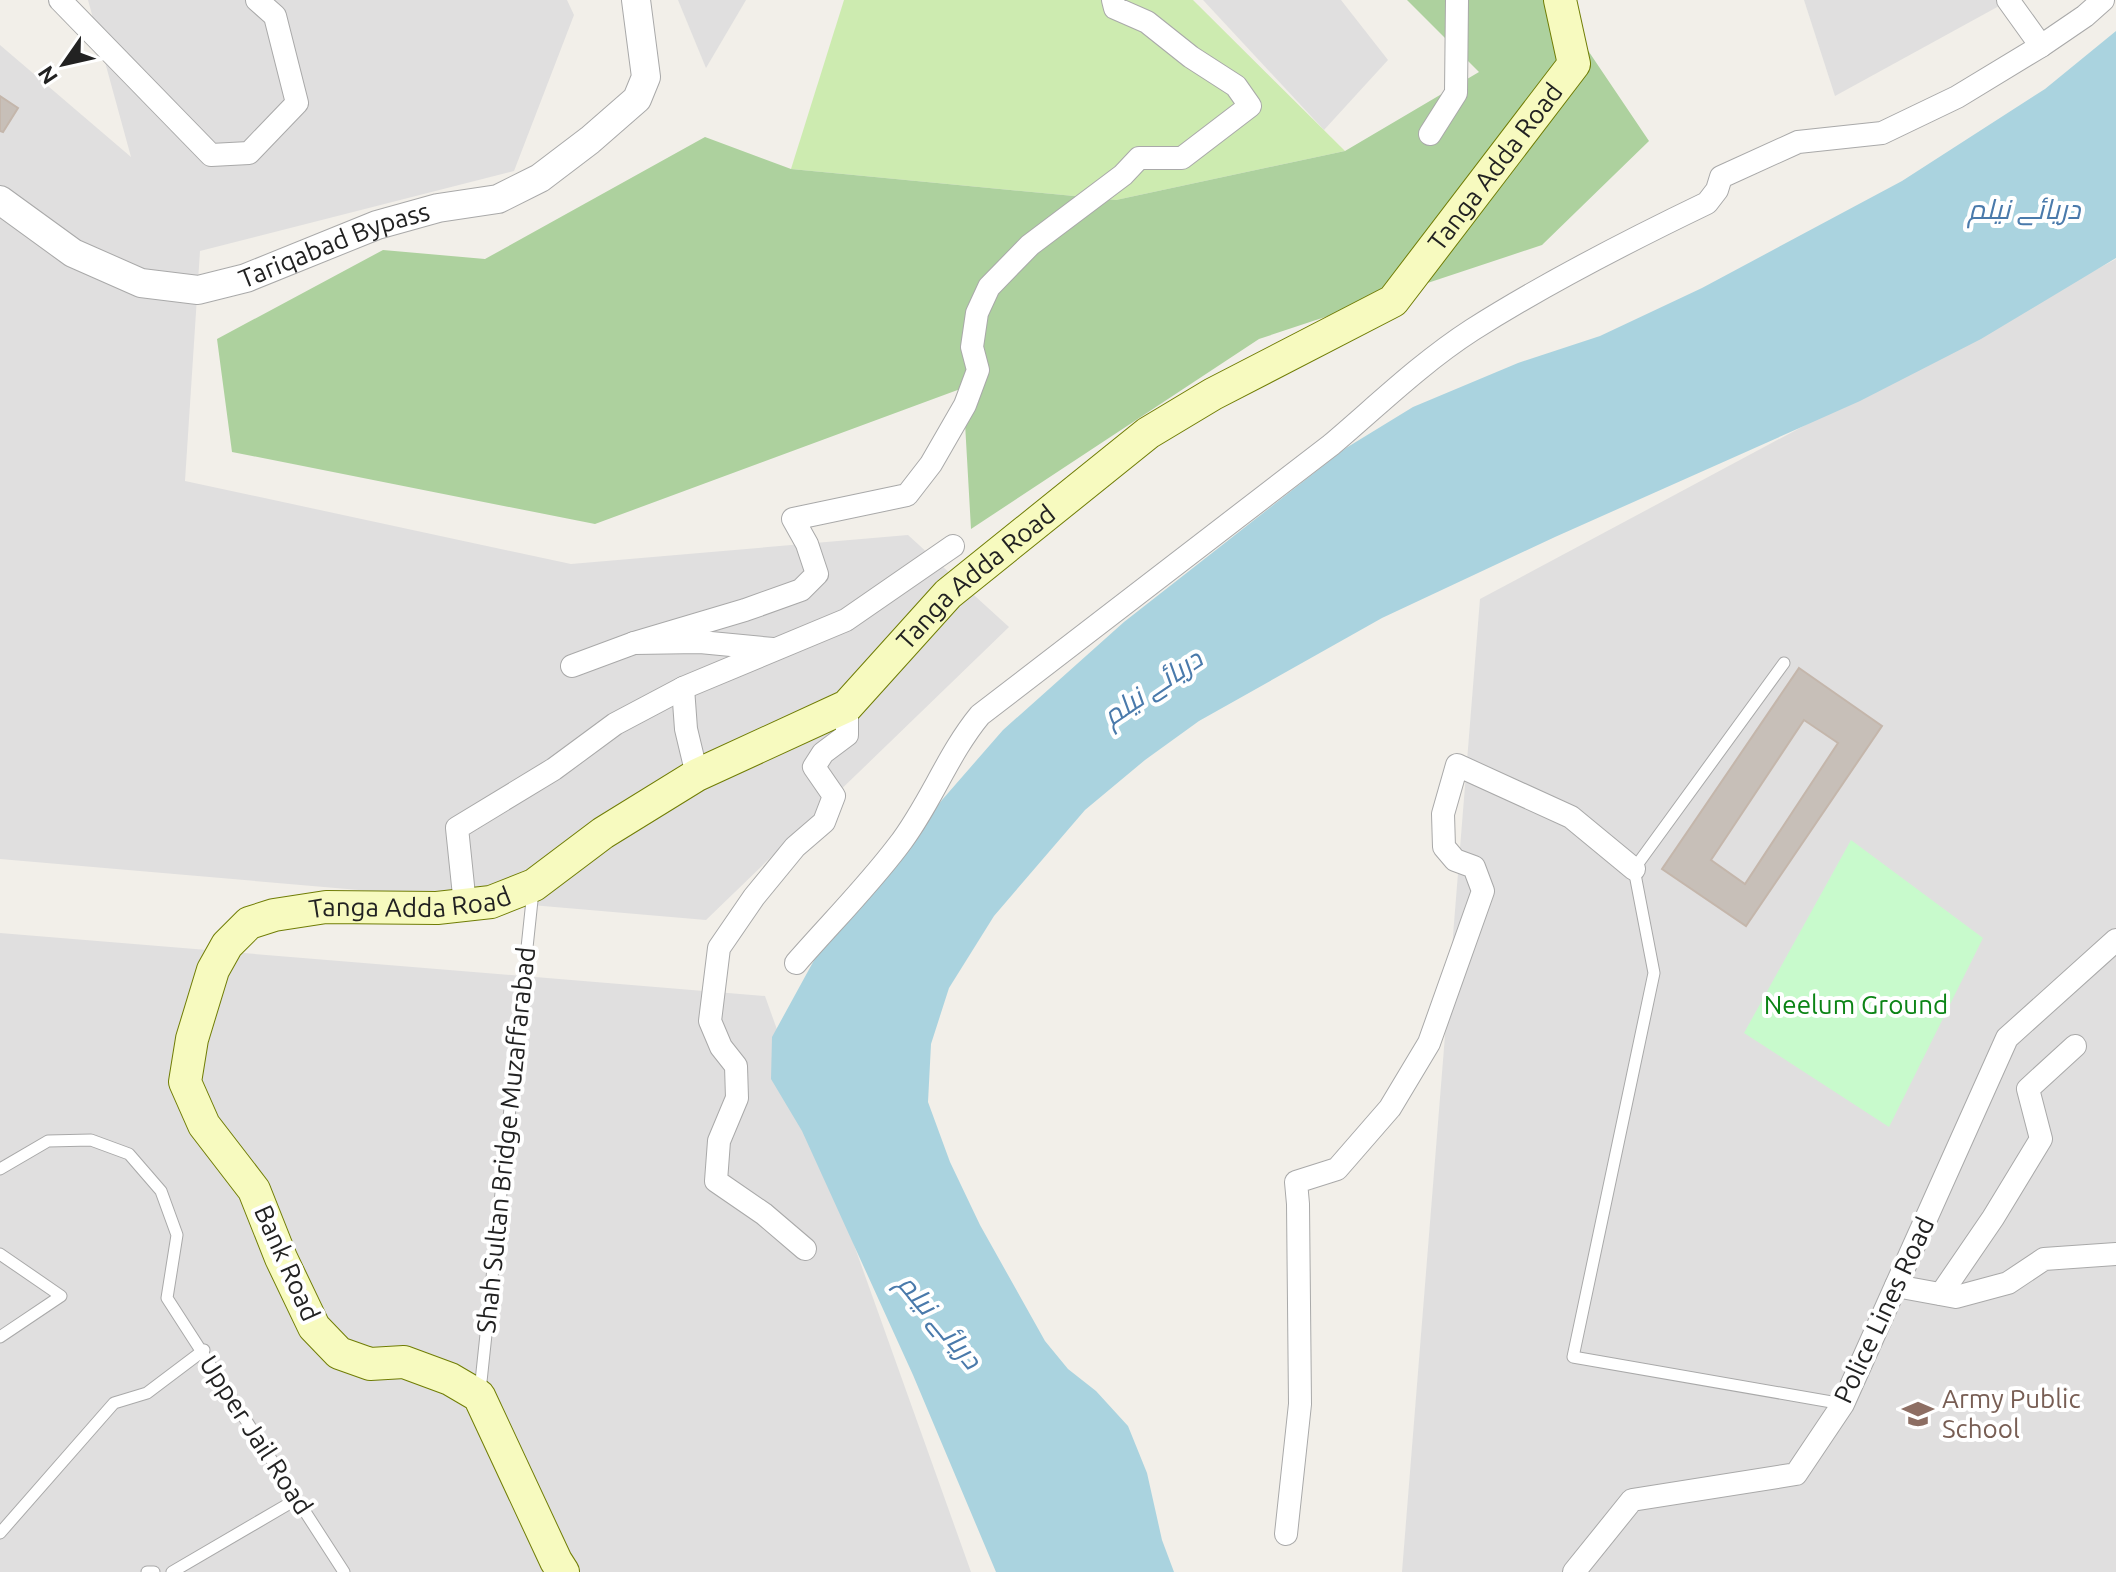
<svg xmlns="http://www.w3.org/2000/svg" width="2116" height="1572" font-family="Ubuntu,Cairo,sans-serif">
	<rect width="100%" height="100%" fill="#f2efe9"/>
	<g fill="#e0dfdf">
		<path d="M88 0H567L574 15 514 171 200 251 185 481 571 564 908 535 1009 627 706 920 0 859V45L131 157Z"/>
		<path d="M678 0H746L706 68Z"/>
		<path d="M1203 0H1341L1388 60 1324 130Z"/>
		<path d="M1804 0H2010L1835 96Z"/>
		<path d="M2116 259V1572H1402L1480 599Z"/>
		<path d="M0 933 765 996 971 1572H0Z"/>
	</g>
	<path fill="#cdebb0" d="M844 0H1193L1345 151 1116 200 791 169Z"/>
	<path fill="#add19e" d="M1407 0H1554L1649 141 1542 245 1259 339 971 529 963 388 595 524 232 452 217 339 383 250 485 259 705 137 791 169 1116 200 1345 151 1479 72Z"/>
	<path fill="#c8facc" d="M1851 840 1983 938 1889 1127 1744 1033Z"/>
	<path fill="#aad3df" d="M2116 31V258L1981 339 1860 401 1555 537 1382 618 1199 721 1145 760 1085 810 994 916 949 988 931 1044 928 1102 950 1162 980 1225 1045 1341 1068 1369 1096 1391 1128 1426 1147 1473 1162 1540 1174 1572H996L913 1375 802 1131 771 1079 772 1037 818 953 874 887 942 800 1003 730 1124 622 1346 448 1413 407 1518 363 1600 336 1702 288 1902 181 2045 89Z"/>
	<g fill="#c7bfb8" stroke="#c4b6ab" stroke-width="2" fill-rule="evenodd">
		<path d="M0 96 18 108 3 132 0 131Z"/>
		<path d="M1799 668 1882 726 1746 926 1662 869ZM1804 720 1838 743 1745 884 1711 860Z"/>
	</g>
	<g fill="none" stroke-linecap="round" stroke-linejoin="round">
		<defs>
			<g id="service">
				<path d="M1784 663 1634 869 1654 973 1573 1357 1843 1404"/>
				<path d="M0 1169 48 1141 91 1140 129 1154 161 1191 177 1235 167 1298 344 1572"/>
				<path d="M0 1254 61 1296 0 1337"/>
				<path d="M480 1391 533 891"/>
				<path d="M0 1533 114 1403 147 1393 204 1350"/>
				<path d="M147 1572H154"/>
				<path d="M172 1572 297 1499"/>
			</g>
			<g id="minor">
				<path d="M60 0 211 155 249 153 297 103 275 16 257 0"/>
				<path d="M2008 0 2041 46"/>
				<path d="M1430 134 1456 93 1457 0"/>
				<path d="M634 643 745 610 801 590 817 574 807 544 793 519 907 495 931 464 965 405 978 370 972 347 977 313 989 287 1030 245 1123 175 1139 158H1182L1250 106 1236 86 1191 57 1147 22 1115 8 1113 0"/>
				<path d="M572 666 634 643 700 642 773 649"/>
				<path d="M697 775 686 729 683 688 846 620 953 546"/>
				<path d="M465 905 457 828 554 769 615 724 683 688"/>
				<path d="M796 963C830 924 867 887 898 846 930 805 947 755 980 715L1331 445C1377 406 1421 363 1472 330 1546 283 1628 241 1707 203L1717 190 1721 177 1798 142 1882 133 1957 97 2041 46 2085 16 2103 0"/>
				<path d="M805 1249 764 1214 716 1181 719 1141 737 1098 736 1066 721 1047 710 1021 719 948 754 897 795 847 824 822 834 796 814 767 823 753 847 735V706"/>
				<path d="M1896 1286 1956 1297 2008 1283 2044 1259 2116 1254"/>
				<path d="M1941 1294 1993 1218 2041 1139 2028 1089 2075 1046"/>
				<path d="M1286 1534 1300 1404 1298 1204 1296 1182 1337 1169 1390 1108 1429 1043 1483 891 1474 867 1455 860 1444 847 1443 814 1457 765 1571 817 1634 869"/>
				<path d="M1574 1572 1632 1500 1796 1474 1843 1404 2007 1038 2116 940"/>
			</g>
			<g id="tertiary">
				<path id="s1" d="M0 200 73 253 141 283 198 290 246 278 377 225 438 208 498 199 540 178 590 140 637 99 646 77 636 0"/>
			</g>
			<g id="secondary">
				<path id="s2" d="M563 1572 556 1561 479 1396 450 1379 404 1362 370 1364 339 1353 314 1327 281 1258 254 1190 204 1125 185 1082 192 1039 213 970 227 945 249 923 274 915 326 907 437 908 491 902 534 885 603 833 697 775 847 706 948 594 1148 433 1213 394 1393 301 1574 64 1560 0"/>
			</g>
		</defs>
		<use href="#service" stroke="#a9a9a9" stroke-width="13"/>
		<use href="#minor" stroke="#a9a9a9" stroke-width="24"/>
		<use href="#tertiary" stroke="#a9a9a9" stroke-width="30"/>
		<use href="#secondary" stroke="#707d05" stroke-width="34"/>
		<use href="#service" stroke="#fff" stroke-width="11"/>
		<use href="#minor" stroke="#fff" stroke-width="22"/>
		<use href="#tertiary" stroke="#fff" stroke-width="28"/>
		<use href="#secondary" stroke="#f7fabf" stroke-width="32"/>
	</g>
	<defs>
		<symbol id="school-bare" viewBox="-9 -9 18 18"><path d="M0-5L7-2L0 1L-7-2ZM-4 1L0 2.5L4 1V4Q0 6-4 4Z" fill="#8d6e63" stroke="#fff" stroke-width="2.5" paint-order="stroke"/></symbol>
	</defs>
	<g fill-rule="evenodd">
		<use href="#school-bare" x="1896" y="1392" width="44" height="44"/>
	</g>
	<g text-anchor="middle" stroke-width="8" stroke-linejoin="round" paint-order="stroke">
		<g font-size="26" fill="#222" stroke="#fff">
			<text dy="9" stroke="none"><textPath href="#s2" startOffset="2342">Tanga Adda Road</textPath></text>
			<text dy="9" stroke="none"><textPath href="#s1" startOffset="366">Tariqabad Bypass</textPath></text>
			<text dy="9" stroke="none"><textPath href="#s2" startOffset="1670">Tanga Adda Road</textPath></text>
			<text dy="9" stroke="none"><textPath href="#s2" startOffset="998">Tanga Adda Road</textPath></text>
			<text transform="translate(506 1140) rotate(-84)" y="9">Shah Sultan Bridge Muzaffarabad</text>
			<text transform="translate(287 1263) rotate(66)" y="9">Bank Road</text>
			<text transform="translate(1884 1310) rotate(-65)" y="9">Police Lines Road</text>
			<text transform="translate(256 1435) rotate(57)" y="9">Upper Jail Road</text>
		</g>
		<g font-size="26" fill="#0c8416" stroke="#fff">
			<text x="1856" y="1014">Neelum Ground</text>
		</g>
		<g font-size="26" fill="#785e54" stroke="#fff" text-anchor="start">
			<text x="1942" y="1408">Army Public<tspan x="1942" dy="30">School</tspan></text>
		</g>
		<g font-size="28" font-style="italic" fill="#4a7aab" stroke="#fff">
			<text x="2024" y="219">دریائے نیلم</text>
			<text transform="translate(1152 687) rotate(-34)" y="10">دریائے نیلم</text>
			<text transform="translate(940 1321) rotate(50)" y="10">دریائے نیلم</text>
		</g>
	</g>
	<g transform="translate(64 64) rotate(236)" stroke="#ffffff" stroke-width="6" paint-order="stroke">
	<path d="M0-6L14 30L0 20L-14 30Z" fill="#222222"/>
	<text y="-12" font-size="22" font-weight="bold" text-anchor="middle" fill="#222222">N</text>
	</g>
</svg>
